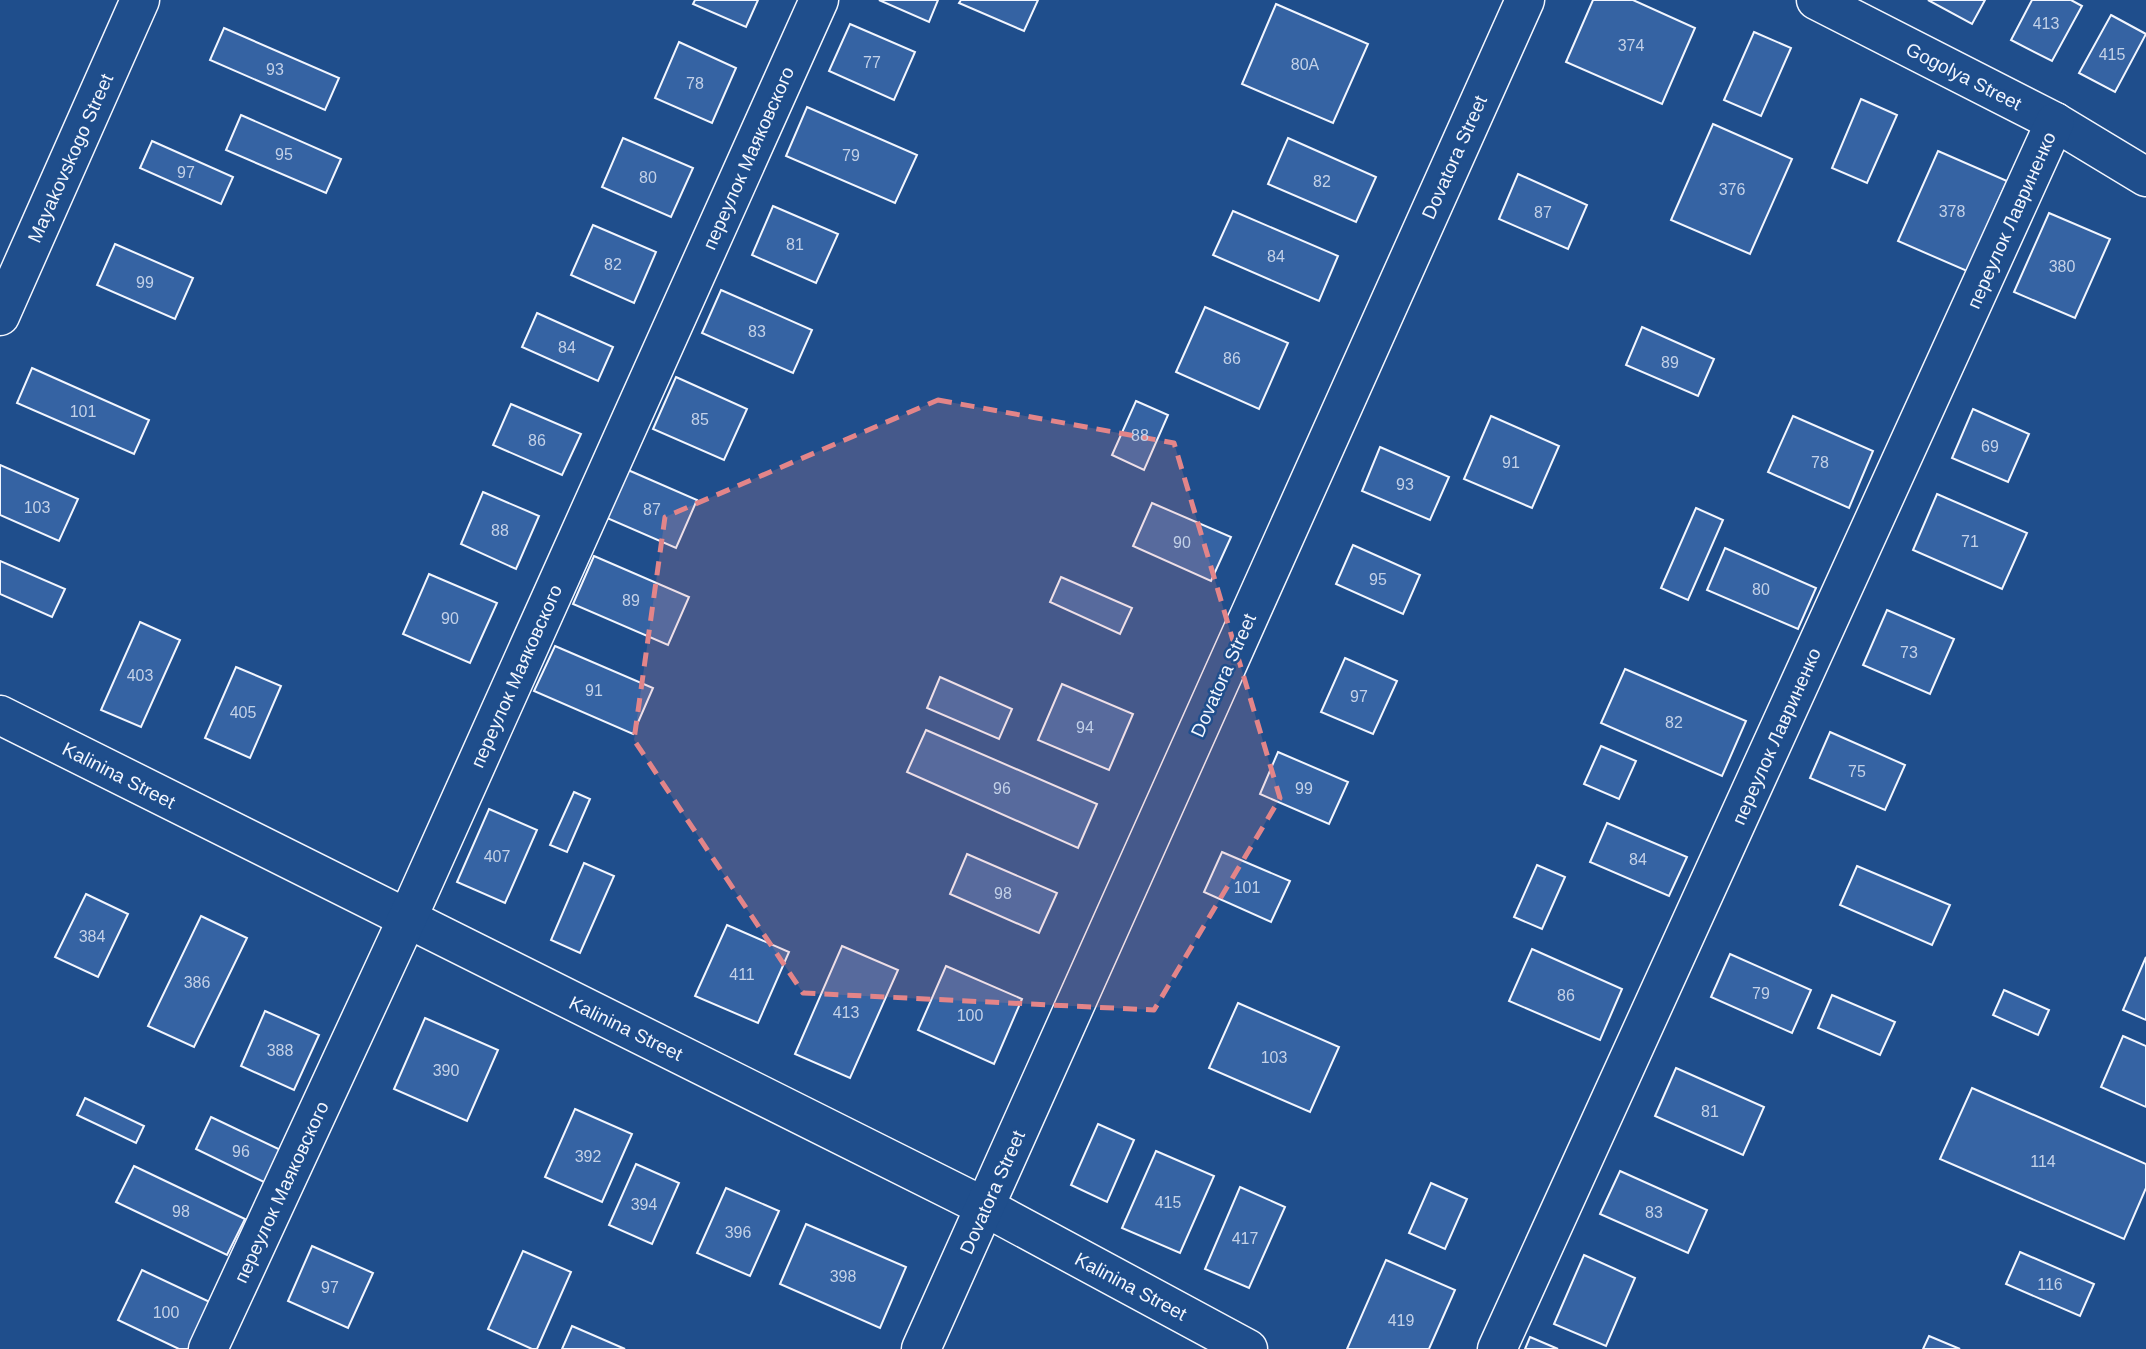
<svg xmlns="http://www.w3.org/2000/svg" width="2146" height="1349" font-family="Helvetica,sans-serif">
	<rect width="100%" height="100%" fill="#1f4e8c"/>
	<g fill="#3563a3" stroke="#f2f6ff" stroke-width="2">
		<path d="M695 0H758L746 27 693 4Z"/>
		<path d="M879 0H938L929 22Z"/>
		<path d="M961 0H1038L1024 31 959 3Z"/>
		<path d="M1593 0H1633L1695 28 1662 104 1566 62Z"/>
		<path d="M1928 0H1985L1972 24Z"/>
		<path d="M2032 0H2071L2082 6 2052 61 2011 40Z"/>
		<path d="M1276 4 1368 44 1333 123 1242 84Z"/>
		<path d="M2111 15 2146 34 2115 92 2079 73Z"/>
		<path d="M850 24 915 52 894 100 829 71Z"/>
		<path d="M224 28 339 78 325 110 210 60Z"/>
		<path d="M1754 32 1791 48 1761 116 1724 100Z"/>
		<path d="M679 42 736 68 712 123 655 98Z"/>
		<path d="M1861 99 1897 115 1867 183 1832 168Z"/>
		<path d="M807 107 917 155 895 203 786 156Z"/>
		<path d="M241 115 341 159 326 193 226 150Z"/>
		<path d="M1713 124 1792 159 1750 254 1671 220Z"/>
		<path d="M623 138 693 168 671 217 602 187Z"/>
		<path d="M1288 138 1376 177 1356 222 1268 184Z"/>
		<path d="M152 141 233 177 221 204 140 168Z"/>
		<path d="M1938 151 2007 181 1967 271 1898 241Z"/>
		<path d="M1518 174 1587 205 1568 249 1499 219Z"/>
		<path d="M773 206 838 234 816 283 752 255Z"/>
		<path d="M1233 211 1338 256 1319 301 1213 255Z"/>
		<path d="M2049 213 2110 239 2075 318 2014 292Z"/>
		<path d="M593 225 656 252 634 303 571 275Z"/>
		<path d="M115 244 193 278 175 319 97 285Z"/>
		<path d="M721 290 812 330 793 373 702 333Z"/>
		<path d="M1205 307 1288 343 1259 409 1176 372Z"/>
		<path d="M537 313 613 347 598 381 522 347Z"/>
		<path d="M1642 327 1714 359 1698 396 1626 365Z"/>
		<path d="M32 368 149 420 134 454 17 403Z"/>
		<path d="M676 377 747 409 724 460 653 429Z"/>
		<path d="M1136 401 1168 415 1144 470 1112 455Z"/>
		<path d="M511 404 581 434 562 475 493 445Z"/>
		<path d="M1973 409 2029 434 2008 482 1952 458Z"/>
		<path d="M1491 416 1559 446 1532 508 1464 479Z"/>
		<path d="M1793 416 1873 451 1849 508 1768 472Z"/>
		<path d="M1380 447 1449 477 1430 520 1362 491Z"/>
		<path d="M0 465 78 499 59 541 0 515Z"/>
		<path d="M628 470 697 500 676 548 607 518Z"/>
		<path d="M483 492 539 516 516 569 461 544Z"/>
		<path d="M1937 494 2027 533 2002 589 1913 550Z"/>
		<path d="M1152 503 1231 537 1211 581 1133 546Z"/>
		<path d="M1696 508 1723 520 1688 600 1661 588Z"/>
		<path d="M1353 545 1420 575 1403 614 1336 584Z"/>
		<path d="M1725 548 1816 588 1798 629 1707 590Z"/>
		<path d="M594 556 689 597 668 645 573 604Z"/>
		<path d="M0 561 65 589 52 617 0 594Z"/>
		<path d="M429 574 497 603 470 663 403 634Z"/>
		<path d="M1061 577 1132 608 1120 634 1050 602Z"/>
		<path d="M1887 610 1954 639 1930 694 1863 665Z"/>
		<path d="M140 622 180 640 141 727 101 710Z"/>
		<path d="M555 646 653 688 633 734 534 691Z"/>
		<path d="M1345 658 1397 681 1373 734 1321 712Z"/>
		<path d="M236 667 281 686 250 758 205 738Z"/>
		<path d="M1625 669 1746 721 1722 776 1601 723Z"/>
		<path d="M940 677 1012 709 999 739 927 708Z"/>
		<path d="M1062 684 1133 714 1109 770 1038 740Z"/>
		<path d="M926 730 1097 804 1078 848 907 772Z"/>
		<path d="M1830 732 1905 765 1885 810 1810 778Z"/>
		<path d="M1601 746 1636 761 1619 799 1584 784Z"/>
		<path d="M1278 752 1348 782 1329 824 1260 794Z"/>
		<path d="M574 792 590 799 567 852 550 845Z"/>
		<path d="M489 809 537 830 505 903 457 882Z"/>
		<path d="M1607 823 1687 857 1669 896 1590 862Z"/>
		<path d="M1222 852 1290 881 1271 922 1204 892Z"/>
		<path d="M967 854 1057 893 1039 933 950 894Z"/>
		<path d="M584 863 614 876 580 953 551 940Z"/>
		<path d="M1537 865 1565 877 1542 929 1514 917Z"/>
		<path d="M1857 866 1950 905 1932 945 1840 905Z"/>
		<path d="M86 894 128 914 98 977 55 957Z"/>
		<path d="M201 916 247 938 194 1047 148 1026Z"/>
		<path d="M727 925 789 952 758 1023 695 996Z"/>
		<path d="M842 946 898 970 850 1078 795 1054Z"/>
		<path d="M1532 949 1622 989 1600 1040 1509 1001Z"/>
		<path d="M1730 954 1811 990 1792 1033 1711 997Z"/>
		<path d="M2146 957V1020L2123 1010Z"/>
		<path d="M946 966 1022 999 994 1064 918 1030Z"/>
		<path d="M2004 990 2049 1010 2038 1035 1993 1015Z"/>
		<path d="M1832 995 1895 1022 1880 1055 1818 1028Z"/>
		<path d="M1238 1003 1339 1047 1310 1112 1209 1068Z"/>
		<path d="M265 1011 319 1035 294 1090 241 1066Z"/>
		<path d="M425 1018 498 1050 467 1121 394 1089Z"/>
		<path d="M2123 1036 2146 1046V1107L2101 1087Z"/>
		<path d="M1676 1068 1764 1107 1743 1155 1655 1116Z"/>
		<path d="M1972 1088 2146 1164V1188L2124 1239 1940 1159Z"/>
		<path d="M85 1098 144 1126 136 1143 77 1115Z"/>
		<path d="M575 1109 632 1134 602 1202 545 1177Z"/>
		<path d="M211 1117 287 1153 272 1186 196 1149Z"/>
		<path d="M1098 1124 1134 1140 1107 1202 1071 1185Z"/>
		<path d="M1156 1151 1214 1176 1180 1253 1122 1228Z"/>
		<path d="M636 1164 679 1183 652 1244 609 1225Z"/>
		<path d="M134 1166 245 1219 227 1255 116 1202Z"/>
		<path d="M1620 1171 1707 1210 1688 1253 1600 1214Z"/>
		<path d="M1431 1183 1467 1199 1445 1249 1409 1233Z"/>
		<path d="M1240 1187 1285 1207 1249 1288 1205 1269Z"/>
		<path d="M726 1188 779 1211 750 1276 697 1253Z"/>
		<path d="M806 1224 906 1267 880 1328 780 1284Z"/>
		<path d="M312 1246 373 1273 348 1328 288 1301Z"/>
		<path d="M523 1251 571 1272 537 1349H532L488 1329Z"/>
		<path d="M2020 1252 2094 1284 2080 1316 2006 1284Z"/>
		<path d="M1584 1255 1635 1278 1606 1346 1554 1324Z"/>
		<path d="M1386 1260 1455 1290 1429 1349H1347Z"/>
		<path d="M142 1270 214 1304 192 1349H179L118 1320Z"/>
		<path d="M572 1326 625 1349H562Z"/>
		<path d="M1929 1336 1960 1349H1923Z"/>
		<path d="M1530 1337 1558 1349H1525Z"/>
	</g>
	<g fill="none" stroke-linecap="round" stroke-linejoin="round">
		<defs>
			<g id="minor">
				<path d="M1816 0 2055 122 2146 177"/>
				<path d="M0 316 140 0"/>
				<path d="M0 715 985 1207 1248 1349"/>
				<path d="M208 1349 407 919 819 0"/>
				<path d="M921 1349 1525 0"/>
				<path d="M1497 1349 2055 122"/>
			</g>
		</defs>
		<use href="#minor" stroke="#f2f6ff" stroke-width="41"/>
		<use href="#minor" stroke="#1f4e8c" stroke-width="38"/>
	</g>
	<path fill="#e38589" fill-opacity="0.2" stroke="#e38589" stroke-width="5" stroke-dasharray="14 9" stroke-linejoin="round" d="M938 400 1174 443 1280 798 1154 1010 803 993 634 740 665 517Z"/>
	<g text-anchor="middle" stroke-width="5" stroke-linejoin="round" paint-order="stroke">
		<g font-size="16" fill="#c3d1e8">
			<text x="2046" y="29">413</text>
			<text x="1631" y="51">374</text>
			<text x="2112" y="60">415</text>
			<text x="872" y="68">77</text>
			<text x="1305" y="70">80А</text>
			<text x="275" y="75">93</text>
			<text x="695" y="89">78</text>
			<text x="284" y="160">95</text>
			<text x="851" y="161">79</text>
			<text x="186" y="178">97</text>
			<text x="648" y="183">80</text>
			<text x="1322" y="187">82</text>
			<text x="1732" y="195">376</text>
			<text x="1952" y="217">378</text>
			<text x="1543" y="218">87</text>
			<text x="795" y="250">81</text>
			<text x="1276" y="262">84</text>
			<text x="613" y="270">82</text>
			<text x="2062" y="272">380</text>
			<text x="145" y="288">99</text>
			<text x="757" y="337">83</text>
			<text x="567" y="353">84</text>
			<text x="1232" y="364">86</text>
			<text x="1670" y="368">89</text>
			<text x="83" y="417">101</text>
			<text x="700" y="425">85</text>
			<text x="1140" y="441">88</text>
			<text x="537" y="446">86</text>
			<text x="1990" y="452">69</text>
			<text x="1511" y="468">91</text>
			<text x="1820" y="468">78</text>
			<text x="1405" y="490">93</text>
			<text x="37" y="513">103</text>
			<text x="652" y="515">87</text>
			<text x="500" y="536">88</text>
			<text x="1970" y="547">71</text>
			<text x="1182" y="548">90</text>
			<text x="1378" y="585">95</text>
			<text x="1761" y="595">80</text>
			<text x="631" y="606">89</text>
			<text x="450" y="624">90</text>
			<text x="1909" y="658">73</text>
			<text x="140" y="681">403</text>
			<text x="594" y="696">91</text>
			<text x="1359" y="702">97</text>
			<text x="243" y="718">405</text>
			<text x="1674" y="728">82</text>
			<text x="1085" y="733">94</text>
			<text x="1857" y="777">75</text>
			<text x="1002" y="794">96</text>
			<text x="1304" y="794">99</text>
			<text x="497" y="862">407</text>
			<text x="1638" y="865">84</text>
			<text x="1247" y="893">101</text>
			<text x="1003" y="899">98</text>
			<text x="92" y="942">384</text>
			<text x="742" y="980">411</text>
			<text x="197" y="988">386</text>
			<text x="1761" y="999">79</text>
			<text x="1566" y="1001">86</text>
			<text x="846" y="1018">413</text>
			<text x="970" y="1021">100</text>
			<text x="280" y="1056">388</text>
			<text x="1274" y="1063">103</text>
			<text x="446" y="1076">390</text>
			<text x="1710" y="1117">81</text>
			<text x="241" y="1157">96</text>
			<text x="588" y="1162">392</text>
			<text x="2043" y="1167">114</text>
			<text x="1168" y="1208">415</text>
			<text x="644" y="1210">394</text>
			<text x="181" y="1217">98</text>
			<text x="1654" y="1218">83</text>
			<text x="738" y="1238">396</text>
			<text x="1245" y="1244">417</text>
			<text x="843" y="1282">398</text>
			<text x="2050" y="1290">116</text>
			<text x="330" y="1293">97</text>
			<text x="166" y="1318">100</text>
			<text x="1401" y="1326">419</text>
		</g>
		<g font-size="19" fill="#f2f6ff" stroke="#1f4e8c">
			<text transform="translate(1964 76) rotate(27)" y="7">Gogolya Street</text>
			<text transform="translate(1454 157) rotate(-66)" y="7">Dovatora Street</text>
			<text transform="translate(70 158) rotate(-66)" y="7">Mayakovskogo Street</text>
			<text transform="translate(748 158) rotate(-66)" y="7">переулок Маяковского</text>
			<text transform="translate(2011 220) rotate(-66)" y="7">переулок Лавриненко</text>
			<text transform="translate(1223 675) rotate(-66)" y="7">Dovatora Street</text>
			<text transform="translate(516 676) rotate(-66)" y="7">переулок Маяковского</text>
			<text transform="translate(1776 736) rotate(-66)" y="7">переулок Лавриненко</text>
			<text transform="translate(119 775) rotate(27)" y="7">Kalinina Street</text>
			<text transform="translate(626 1028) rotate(26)" y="7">Kalinina Street</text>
			<text transform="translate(281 1192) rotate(-65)" y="7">переулок Маяковского</text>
			<text transform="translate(992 1192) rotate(-66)" y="7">Dovatora Street</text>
			<text transform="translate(1131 1286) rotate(28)" y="7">Kalinina Street</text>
		</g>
	</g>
</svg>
